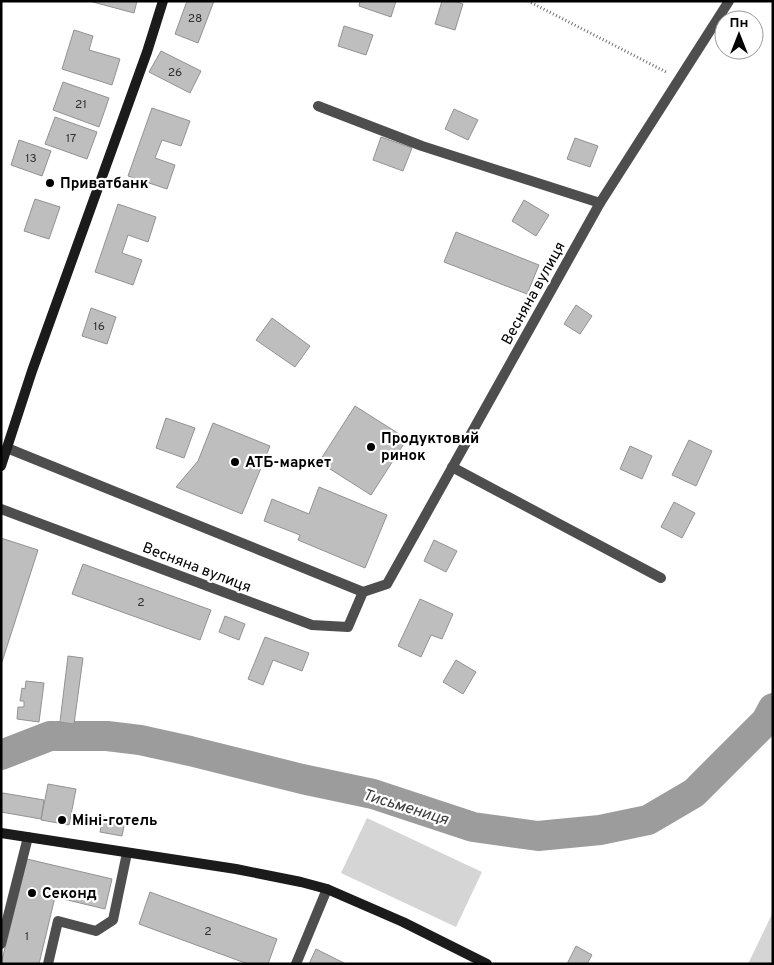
<svg xmlns="http://www.w3.org/2000/svg" width="774" height="965" font-family="Overpass,sans-serif">
	<rect width="100%" height="100%" fill="#fff"/>
	<g fill="#d5d5d5">
		<path d="M367 818 482 872 456 927 341 873Z"/>
		<path d="M773 912V964H748Z"/>
	</g>
	<g fill="none" stroke-linecap="round" stroke-linejoin="round">
		<path stroke="#9c9c9c" stroke-width="30" d="M1 755 50 736H107L140 740 190 751 302 779 373 794 473 827 538 836 600 830 648 820 694 793 766 721 773 708"/>
	</g>
	<g fill="#bebebe" stroke="#929292">
		<path d="M89 1H137L134 13Z"/>
		<path d="M187 1H214L198 43 175 34Z"/>
		<path d="M360 1H396L391 17 359 6Z"/>
		<path d="M442 1H455L463 4 455 30 435 24Z"/>
		<path d="M344 26 373 35 366 55 338 46Z"/>
		<path d="M74 30 93 36 89 50 120 59 112 85 62 69Z"/>
		<path d="M161 51 201 71 190 93 149 72Z"/>
		<path d="M63 82 109 98 99 127 53 110Z"/>
		<path d="M152 108 190 121 181 146 162 140 155 158 175 165 167 189 128 176Z"/>
		<path d="M454 109 478 120 468 140 445 129Z"/>
		<path d="M55 117 97 132 87 159 45 144Z"/>
		<path d="M381 137 412 148 403 171 373 160Z"/>
		<path d="M575 138 598 146 590 167 567 159Z"/>
		<path d="M19 140 51 151 42 176 11 165Z"/>
		<path d="M35 199 60 207 49 239 24 231Z"/>
		<path d="M524 200 549 215 536 236 512 221Z"/>
		<path d="M118 204 156 217 148 242 128 235 122 253 142 260 133 285 95 272Z"/>
		<path d="M456 232 539 265 527 294 444 262Z"/>
		<path d="M576 305 592 316 580 334 564 324Z"/>
		<path d="M91 308 116 317 107 344 82 336Z"/>
		<path d="M272 318 310 346 295 367 256 340Z"/>
		<path d="M355 406 407 439 371 495 319 462Z"/>
		<path d="M166 418 195 428 184 458 156 448Z"/>
		<path d="M213 423 270 446 242 514 176 487 198 461Z"/>
		<path d="M689 440 712 451 696 486 672 475Z"/>
		<path d="M630 446 652 456 642 479 620 469Z"/>
		<path d="M319 487 387 515 365 568 298 540 300 535 264 521 272 499 309 514Z"/>
		<path d="M674 502 695 513 682 538 661 527Z"/>
		<path d="M1 538 38 550 1 665Z"/>
		<path d="M434 540 457 551 446 572 424 561Z"/>
		<path d="M83 564 211 610 200 640 72 594Z"/>
		<path d="M420 599 453 614 442 639 431 635 421 657 398 646Z"/>
		<path d="M225 616 245 624 239 640 219 632Z"/>
		<path d="M265 637 309 653 302 671 273 660 263 685 248 679Z"/>
		<path d="M68 656 83 658 74 724 60 722Z"/>
		<path d="M456 660 476 672 463 694 443 682Z"/>
		<path d="M26 681 44 683 39 722 17 719 18 707H24V701H20L22 688 25 689Z"/>
		<path d="M48 784 76 789 69 825 41 820Z"/>
		<path d="M3 793 44 800 41 819 1 812V794Z"/>
		<path d="M103 817 125 821 122 836 100 832Z"/>
		<path d="M27 859 112 879 105 909 55 897 39 964H1Z"/>
		<path d="M150 892 277 939 268 964H248L139 924Z"/>
		<path d="M576 946 592 955 587 964H567Z"/>
		<path d="M316 949 346 964H309Z"/>
	</g>
	<g fill="none" stroke-linecap="round" stroke-linejoin="round">
		<path stroke="#707070" stroke-width="3" stroke-dasharray="1 2.5" stroke-linecap="butt" d="M528 1 668 73"/>
		<g stroke="#4e4e4e" stroke-width="10">
			<path d="M318 106 422 146 600 203"/>
			<path d="M452 467 661 578"/>
			<path d="M296 964 327 889"/>
		</g>
		<path stroke="#4e4e4e" stroke-width="10" d="M1 944 28 837"/>
		<g stroke="#4e4e4e" stroke-width="10">
			<path d="M7 448 363 592 387 584 600 203 729 1"/>
			<path d="M1 509 312 625 348 627 363 592"/>
			<path d="M48 964 58 921 96 931 113 920 127 853"/>
		</g>
		<g stroke="#1b1b1b" stroke-width="10">
			<path d="M1 466 32 371 147 52 163 1"/>
			<path d="M1 833 236 869 301 882 327 889 403 922 487 964"/>
		</g>
	</g>
	<g fill="#000" stroke="#fff" stroke-width="2">
		<circle cx="50" cy="183" r="5"/>
		<circle cx="371" cy="447" r="5"/>
		<circle cx="235" cy="462" r="5"/>
		<circle cx="62" cy="820" r="5"/>
		<circle cx="32" cy="893" r="5"/>
	</g>
	<g text-anchor="middle" stroke-width="4.5" stroke-linejoin="round" paint-order="stroke">
		<g font-size="12" fill="#303030">
			<text x="195" y="22">28</text>
			<text x="175" y="76">26</text>
			<text x="81" y="108">21</text>
			<text x="71" y="142">17</text>
			<text x="31" y="162">13</text>
			<text x="99" y="330">16</text>
			<text x="141" y="606">2</text>
			<text x="208" y="935">2</text>
			<text x="27" y="940">1</text>
		</g>
		<g font-size="15" font-weight="bold" fill="#000" stroke="#fff" text-anchor="start">
			<text x="60" y="188">Приватбанк</text>
			<text x="381" y="443">Продуктовий<tspan x="381" dy="17">ринок</tspan></text>
			<text x="245" y="467">АТБ-маркет</text>
			<text x="72" y="825">Міні-готель</text>
			<text x="42" y="898">Секонд</text>
		</g>
		<g font-size="15" fill="#000" stroke="#fff">
			<text transform="translate(533 293) rotate(-61)" y="5">Весняна вулиця</text>
			<text transform="translate(197 567) rotate(21)" y="5">Весняна вулиця</text>
		</g>
		<g font-size="16" font-style="italic" fill="#3d3d3d" stroke="#fff">
			<text transform="translate(406 806) rotate(17)" y="6">Тисьмениця</text>
		</g>
	</g>
	<rect width="774" height="965" fill="none" stroke="#000000" stroke-width="5"/>
	<g transform="translate(739 35)"><circle r="24" fill="#ffffff" stroke="#999999"/>
	<path d="M0-4L9 19L0 12L-9 19Z" fill="#000000"/>
	<text y="-8" font-size="14" font-weight="bold" text-anchor="middle" fill="#000000">Пн</text>
	</g>
</svg>
